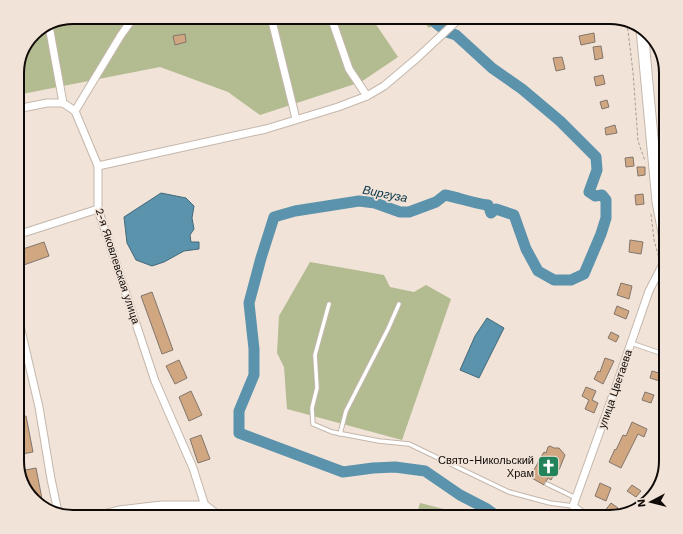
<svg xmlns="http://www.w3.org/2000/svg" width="683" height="534" font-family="'Work Sans',sans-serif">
	<rect width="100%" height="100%" fill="#f1e3d8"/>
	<g fill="#b3bb91">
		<path d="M73 17H371L398 57 361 82 260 115 228 92 160 67 17 95V69L36 31Z"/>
		<path d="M418 17H439L440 20 429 28Z"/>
		<path d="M310 262 384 275 390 287 414 292 426 285 451 299 402 440 287 409 284 367 277 353 279 316Z"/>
		<path d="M420 503 448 510V517H416Z"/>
		<path d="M349 509 369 512V517H285L319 510Z"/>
	</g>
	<g fill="#5b92ac" stroke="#44697a">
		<path d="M161 193 186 198 194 206 192 218 194 229 190 235 191 242H199V249L184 251 164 262 152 266 136 260 127 243 124 217Z"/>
		<path d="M487 318 504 328 479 378 460 370 475 336Z"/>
	</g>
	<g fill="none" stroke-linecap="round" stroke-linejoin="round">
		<path stroke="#5b92ac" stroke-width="11" d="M428 17 447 32 456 35 492 68 522 89 560 121 596 157 597 170 589 192 595 196 602 195 606 200V218L601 234 584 274 571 280H554L538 271 526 249 514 215 496 209 491 213 488 205C473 203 460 198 445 195L436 202 409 212H400L375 203 359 201 295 211 274 217 261 258 249 303 254 349V375L239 411V433L343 472 373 468 395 467 425 471 460 495 487 509 498 517"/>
	</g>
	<g fill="#d1a782" stroke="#81756b">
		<path d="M228 17H244V20L229 22Z"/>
		<path d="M594 33 595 42 581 45 579 36Z"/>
		<path d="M185 34 186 42 175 45 173 36Z"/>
		<path d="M601 46 603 58 595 60 593 47Z"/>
		<path d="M562 57 565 69 556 71 553 58Z"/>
		<path d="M603 75 605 84 596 86 594 77Z"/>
		<path d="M607 100 609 107 602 109 600 102Z"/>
		<path d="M615 125 617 133 606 135 605 128Z"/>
		<path d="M633 157 634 166 626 167 625 158Z"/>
		<path d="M637 167H645V175L638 176Z"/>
		<path d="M643 194 644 204 636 205 635 195Z"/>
		<path d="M630 240 643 242 641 254 629 252Z"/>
		<path d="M44 242 49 256 21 266 17 251Z"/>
		<path d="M621 283 632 286 629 299 617 295Z"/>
		<path d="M152 292 173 350 162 354 141 296Z"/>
		<path d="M617 306 629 311 626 319 614 314Z"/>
		<path d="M664 329H666V350L659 349Z"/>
		<path d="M611 332 619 336 616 342 608 338Z"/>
		<path d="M605 358 614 361 603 384 594 379 598 371 600 372Z"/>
		<path d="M179 360 187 378 175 384 166 366Z"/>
		<path d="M652 371 666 375V383L650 378Z"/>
		<path d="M586 387 596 391 592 400 598 403 594 413 585 409 589 400 582 396Z"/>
		<path d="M191 391 202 415 189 421 179 397Z"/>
		<path d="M645 392 654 395 651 403 642 400Z"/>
		<path d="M26 416 33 452 17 455V418Z"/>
		<path d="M632 422 647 429 644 437 638 434 621 468 609 462 615 449 616 450 623 435 626 436Z"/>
		<path d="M201 435 210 459 198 463 190 439Z"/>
		<path d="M550 446 554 448H559L565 455 559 470 557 469 551 480 548 478 544 485 530 477 544 452 546 453 548 447Z"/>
		<path d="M36 468 43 504H39L36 503 20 471Z"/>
		<path d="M600 483 611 488 606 501 595 496Z"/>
		<path d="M632 485 641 491 636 497 627 491Z"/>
		<path d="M611 503 618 508 611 517 604 512Z"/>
	</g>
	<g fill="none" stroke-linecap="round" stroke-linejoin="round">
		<defs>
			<g id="lane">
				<path d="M329 304 315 355 317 388 312 408 313 424 332 432 379 441 409 444 509 492 550 503 573 506"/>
				<path d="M631 343 666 355"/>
				<path d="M340 434 346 411 388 329 399 304"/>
				<path d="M547 484 576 498"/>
			</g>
			<g id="street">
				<path d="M271 17 296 119"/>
				<path d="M331 17 349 69 367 96"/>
				<path d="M49 26 63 103 75 111 98 166V209L155 381 193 468 205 506"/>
				<path d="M17 109 47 103H63"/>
				<path d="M75 111 121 35 134 17"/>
				<path d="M98 166 266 129 338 107 367 96 384 86 416 59 461 17"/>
				<path d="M17 235 98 209"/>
				<path d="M17 313 39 407 51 479 58 512"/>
				<path d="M587 517 573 506 614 392 649 291 666 258"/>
			</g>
			<path id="secondary" d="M96 517 119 511 162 506H205L219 517"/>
			<path id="primary" d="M642 29 658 202 666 243"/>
		</defs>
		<use href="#lane" stroke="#c4b7ac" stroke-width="5.5"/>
		<use href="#street" stroke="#c4b7ac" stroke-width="9"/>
		<use href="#secondary" stroke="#c4b7ac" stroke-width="11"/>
		<use href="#primary" stroke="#c4b7ac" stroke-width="13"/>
		<g stroke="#a79c94" stroke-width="1" stroke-dasharray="3 2" stroke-linecap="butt">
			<path d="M627 23 633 72 638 141 645 161"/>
			<path d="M651 214 654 240 659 258"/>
			<path d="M664 276 666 281"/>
		</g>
		<use href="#lane" stroke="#fff" stroke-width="3.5"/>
		<use href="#street" stroke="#fff" stroke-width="7"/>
		<use href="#secondary" stroke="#fff" stroke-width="9"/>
		<use href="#primary" stroke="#fff" stroke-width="11"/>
	</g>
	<defs>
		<symbol id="church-square" viewBox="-11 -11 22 22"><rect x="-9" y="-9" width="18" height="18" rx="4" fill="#22825a" stroke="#f1e3d8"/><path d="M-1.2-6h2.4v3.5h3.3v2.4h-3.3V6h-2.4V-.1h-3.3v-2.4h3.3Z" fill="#fff"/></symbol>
	</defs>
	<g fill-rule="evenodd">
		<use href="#church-square" x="536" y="454" width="25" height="25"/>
	</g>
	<g text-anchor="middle" stroke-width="3.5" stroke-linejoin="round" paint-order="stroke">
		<g font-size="11" fill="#0f0a07" stroke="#f1e3d8">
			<text transform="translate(118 266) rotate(72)" y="4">2-я Яковлевская улица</text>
			<text transform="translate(615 389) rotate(-71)" y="4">улица Цветаева</text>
		</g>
		<g font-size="11" fill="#0f0a07" stroke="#f1e3d8" text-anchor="end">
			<text x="534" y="464">Свято-Никольский<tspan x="534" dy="13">Храм</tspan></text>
		</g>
		<g font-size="12" font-style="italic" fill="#003144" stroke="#f1e3d8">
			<text transform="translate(385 194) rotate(11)" y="4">Виргуза</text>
		</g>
	</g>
	<path d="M0 0H683V534H0ZM73 24H610A49 49 0 0 1 659 73V461A49 49 0 0 1 610 510H73A49 49 0 0 1 24 461V73A49 49 0 0 1 73 24Z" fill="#f1e3d8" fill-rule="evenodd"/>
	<path fill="none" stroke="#0f0a07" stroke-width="2" d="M73 24H610A49 49 0 0 1 659 73V461A49 49 0 0 1 610 510H73A49 49 0 0 1 24 461V73A49 49 0 0 1 73 24Z"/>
	<g transform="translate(651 502) rotate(263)" stroke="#f1e3d8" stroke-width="3" paint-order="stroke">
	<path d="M0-3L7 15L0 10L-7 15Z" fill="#0f0a07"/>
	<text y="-6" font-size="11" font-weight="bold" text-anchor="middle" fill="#0f0a07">N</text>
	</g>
</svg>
